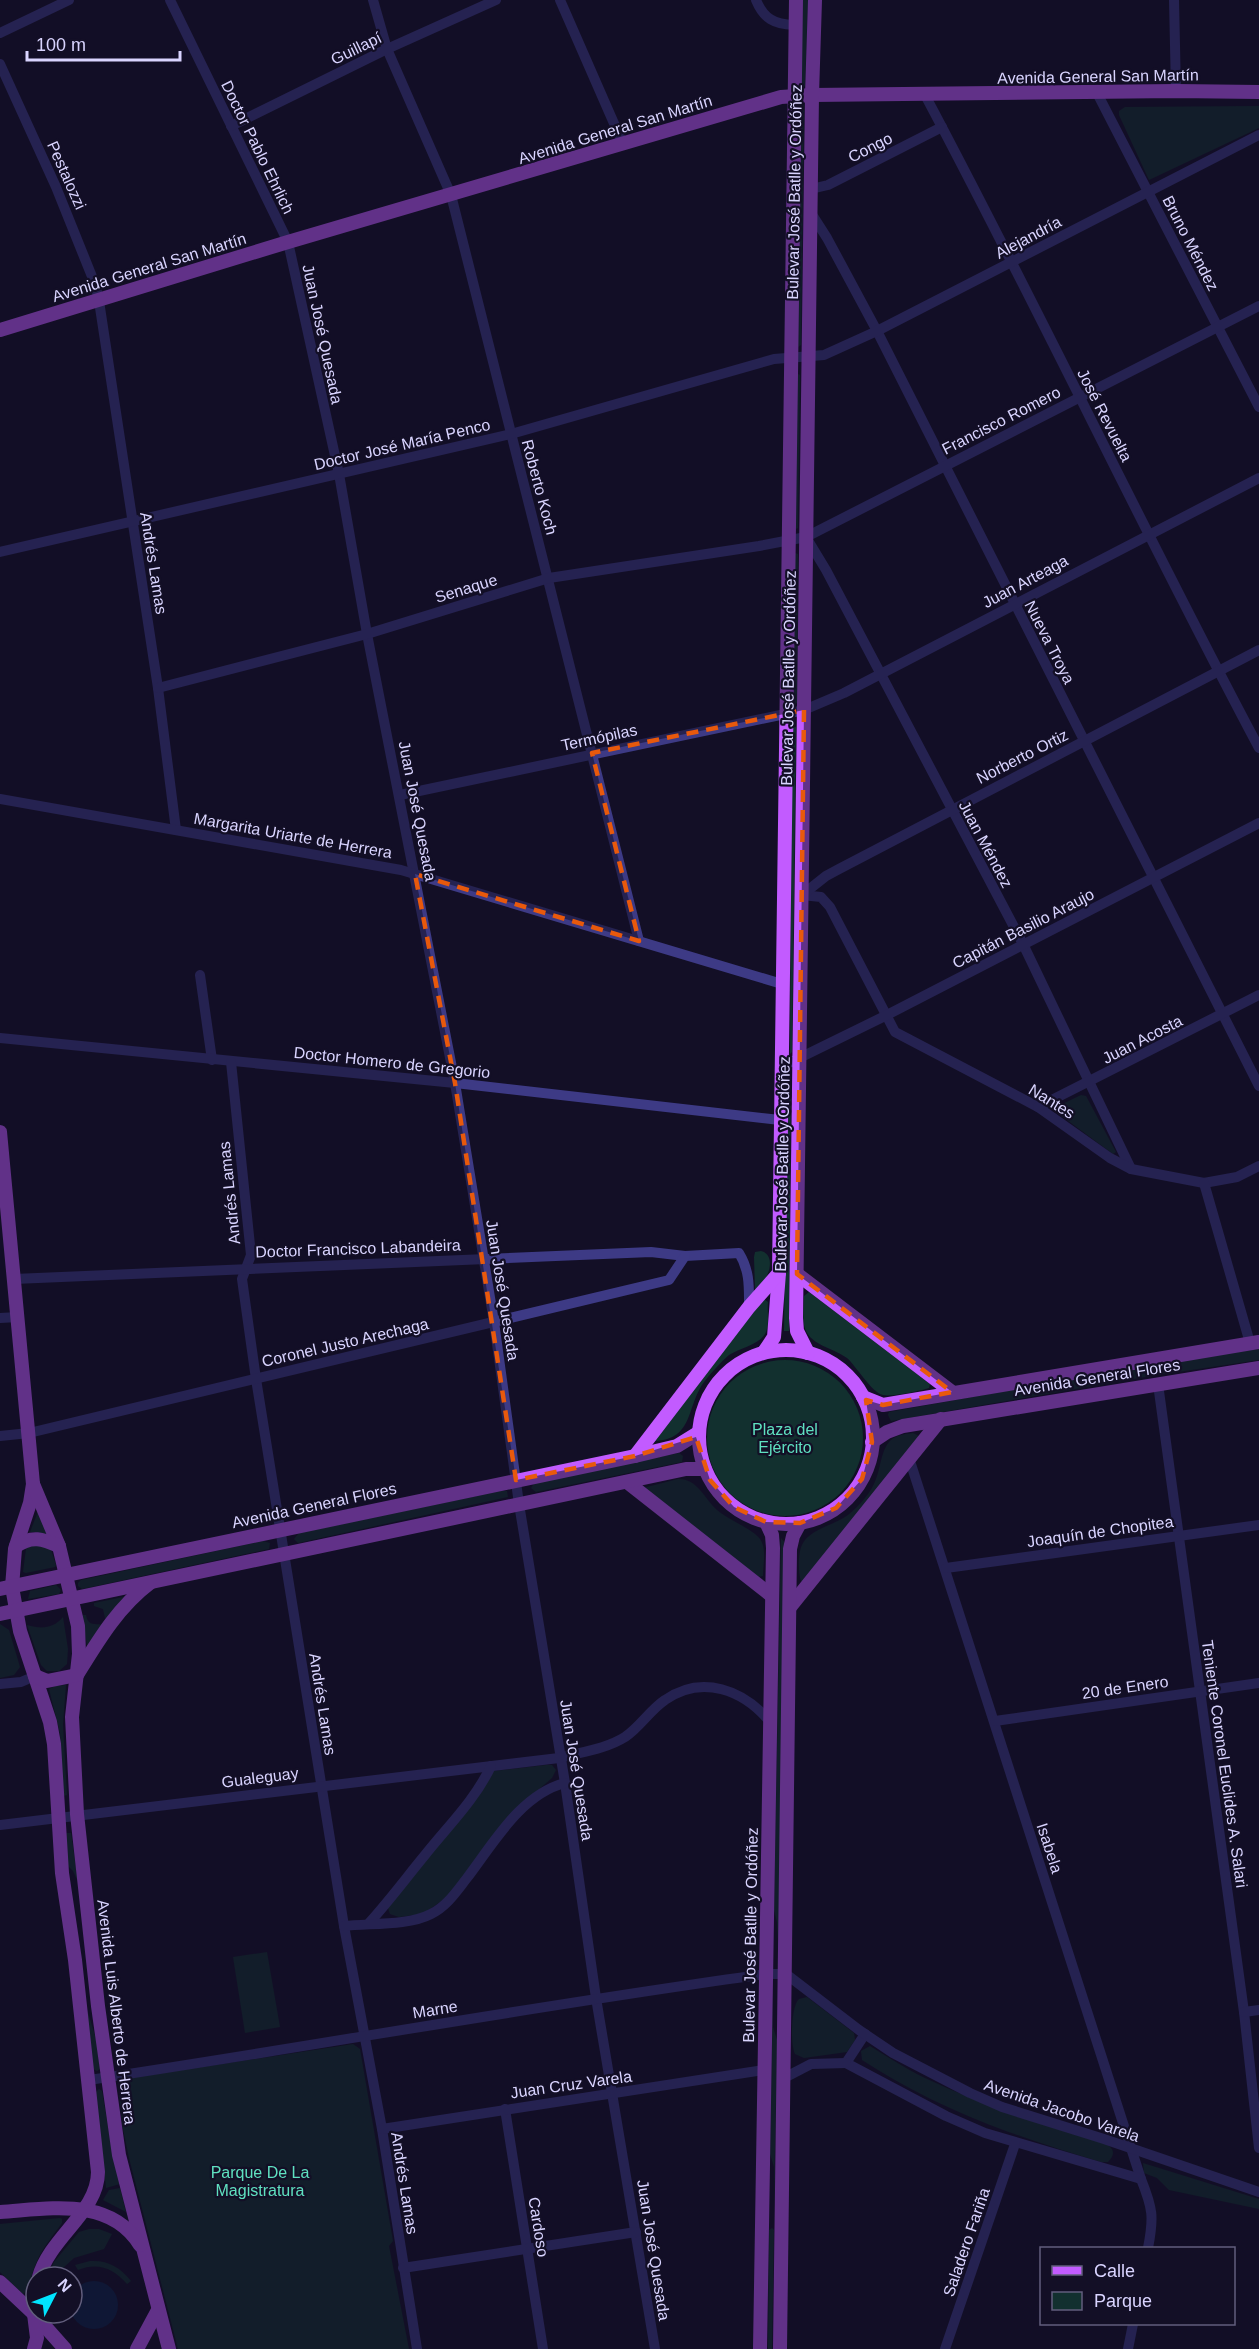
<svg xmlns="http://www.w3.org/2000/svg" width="1259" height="2349" font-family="Arial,sans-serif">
	<rect width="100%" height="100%" fill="#130f26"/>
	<g fill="#12302f">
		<path d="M803 0H808L805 86 802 88 800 86Z"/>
		<path d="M802 103 804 105 801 345 798 347Z"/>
		<path d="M1259 106V128L1149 180 1119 115V111L1125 107Z"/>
		<path d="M798 374 800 375 798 528 796 529 795 375Z"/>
		<path d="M795 553 798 554 797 703 794 704 793 554Z"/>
		<path d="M794 726 796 727 792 1052 790 1054 792 727Z"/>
		<path d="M789 1072 791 1073 789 1331H784L787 1073Z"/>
		<path d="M1081 1095 1086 1096 1116 1152 1113 1154 1052 1109Z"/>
		<path d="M761 1251C779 1256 766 1285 755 1290L754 1257 755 1252Z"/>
		<path d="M809 1292 930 1384 929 1388C920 1391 892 1397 883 1395 871 1392 857 1367 847 1358 835 1349 815 1346 807 1333 801 1323 804 1308 804 1296Z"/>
		<path d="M764 1299 768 1302C767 1312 770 1326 765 1334 758 1345 740 1348 729 1355 720 1363 711 1373 704 1382 686 1407 694 1439 655 1441L654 1439Z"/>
		<path d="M1259 1349V1360L1151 1376 891 1421 888 1415 889 1412 1155 1364Z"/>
		<circle cx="785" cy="1438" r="78"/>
		<path d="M913 1433 919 1436 803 1581H801C798 1573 798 1553 802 1545 809 1529 835 1525 848 1515 860 1505 871 1493 876 1479 881 1467 881 1449 891 1440 897 1435 905 1434 913 1433Z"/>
		<path d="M679 1453 683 1456 682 1462 536 1492 531 1488 535 1482Z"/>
		<path d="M678 1479C698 1479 703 1497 717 1510 728 1520 753 1529 760 1539 767 1549 763 1564 763 1576L758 1577 643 1488Z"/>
		<path d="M501 1491H507L508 1497 298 1543 294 1539 299 1533Z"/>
		<path d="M37 1503 48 1537 38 1532H30L37 1514Z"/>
		<path d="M781 1538 785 1543 779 1957 777 1922 774 1910Z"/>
		<path d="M263 1541 270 1543 269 1549 82 1589 78 1586V1583L81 1580Z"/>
		<path d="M33 1543 50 1547 56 1565 55 1567 26 1573 23 1572 26 1549Z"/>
		<path d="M56 1585 61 1590 59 1594 28 1599 30 1591Z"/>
		<path d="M128 1596 108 1619 105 1618 103 1609 94 1606V1603Z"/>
		<path d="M82 1615H86C88 1627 96 1623 103 1625L87 1646Z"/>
		<path d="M63 1617 68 1649 67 1664 59 1671H47L41 1665 27 1625C41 1629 53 1629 63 1617Z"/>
		<path d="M0 1624 9 1630 20 1667 14 1675 0 1678Z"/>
		<path d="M66 1685 63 1724 67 1795 63 1796 60 1733 49 1689 55 1686Z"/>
		<path d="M546 1765H552L556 1770 552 1778 530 1797 447 1897 423 1914 399 1917 390 1914 388 1908 494 1771Z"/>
		<path d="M65 1833H71L78 1882 73 1871 68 1866Z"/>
		<path d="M267 1952 280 2027 245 2033 233 1957Z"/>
		<path d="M773 1987V2027L777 2040 774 2205V2167L770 2154Z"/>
		<path d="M807 1997 854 2033 855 2040 847 2052 804 2058 795 2054C790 2044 791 2006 799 1999Z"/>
		<path d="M86 2006 96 2039 100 2069 97 2071 93 2069Z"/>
		<path d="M353 2044 360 2049 393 2241 389 2246 409 2349H178L129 2158 122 2124 118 2083 124 2079Z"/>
		<path d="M870 2046C888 2057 906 2069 925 2078 984 2106 1044 2126 1106 2144 1115 2149 1115 2155 1108 2162H1101C1012 2135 941 2111 862 2060L861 2051Z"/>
		<path d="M99 2089 102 2091 112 2151 120 2184 106 2188 96 2092Z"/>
		<path d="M1143 2163 1259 2199V2209L1169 2190 1157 2178 1144 2173Z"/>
		<path d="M120 2188 126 2212 103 2200 109 2190Z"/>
		<path d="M60 2218 62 2219V2223C42 2250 35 2258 28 2291L23 2294 0 2272V2224Z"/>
		<path d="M772 2228 774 2230 772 2349H768L769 2230Z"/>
		<path d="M89 2229H99L112 2234 104 2249 74 2258 53 2277H47L54 2262 79 2232Z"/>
		<path d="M90 2261C108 2260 120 2267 131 2281L127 2284C113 2268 98 2262 78 2270L75 2265Z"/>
	</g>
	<circle fill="#0c2248" cx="94" cy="2305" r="24"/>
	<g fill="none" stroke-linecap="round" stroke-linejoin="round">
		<g stroke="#3d3a85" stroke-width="10">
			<path d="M170 0 288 242 339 474 367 634 455 1083 494 1322 519 1504 565 1783 596 1998 655 2349"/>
			<path d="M373 0 387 49 451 195 639 941"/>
			<path d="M560 0 623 144"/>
			<path d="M756 0C764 19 774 24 794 25"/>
			<path d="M1174 0 1176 91"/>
			<path d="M0 33 69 0"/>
			<path d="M0 64 56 187 95 284 99 301 158 688 176 830"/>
			<path d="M1096 91 1259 407"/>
			<path d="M925 95C1040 311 1144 532 1259 748"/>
			<path d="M231 126 387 49 496 0"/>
			<path d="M811 189 828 185 942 127"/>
			<path d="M811 213 827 238 877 331 1259 1086"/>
			<path d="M806 537 826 570 1023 944 1131 1169"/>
			<path d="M0 552 511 434 774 359 824 355 877 331 1259 135"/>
			<path d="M158 688 367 634 549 578 759 546 806 537 1259 306"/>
			<path d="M400 795 804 710 844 693 1259 478"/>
			<path d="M0 799 401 870 782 984"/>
			<path d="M802 895 821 897 830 907 895 1032 1038 1107 1110 1158 1131 1169 1204 1183 1237 1177 1259 1166"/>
			<path d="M802 895 826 876 839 869 1259 650"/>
			<path d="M200 975 212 1060"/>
			<path d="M0 1038 455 1083 780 1120"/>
			<path d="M231 1062 251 1255 242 1279 256 1379 344 1926 382 2129 417 2349"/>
			<path d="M781 1067 885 1016 1259 823"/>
			<path d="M1038 1107 1259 995"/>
			<path d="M1204 1183 1250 1343"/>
			<path d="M14 1279 651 1252 685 1256 739 1253C750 1271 749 1287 749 1307"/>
			<path d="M0 1318 18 1317"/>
			<path d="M1158 1384 1244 2012 1259 2148"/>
			<path d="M0 1436 29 1433 669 1280 685 1256"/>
			<path d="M909 1458 1141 2179C1153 2209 1154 2217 1148 2248"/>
			<path d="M946 1568 1259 1525"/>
			<path d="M0 1684 21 1682 35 1676"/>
			<path d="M995 1721 1259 1683"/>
			<path d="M0 1825 559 1758C581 1752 606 1749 625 1737 640 1727 650 1710 665 1700 702 1674 744 1690 770 1722"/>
			<path d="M369 1923C389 1901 406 1878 425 1855 448 1826 475 1800 491 1766"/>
			<path d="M344 1926C370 1923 408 1926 431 1914 447 1906 456 1892 467 1878 493 1844 521 1794 565 1783"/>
			<path d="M1244 2012 1259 2010"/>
			<path d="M865 2034 846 2063 946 2116 985 2133 1141 2179"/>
			<path d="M784 2078 811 2064 846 2063"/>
			<path d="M89 2080C315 2046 539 2005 766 1974H786L859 2030 893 2053 970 2093 1002 2107 1104 2139 1259 2192"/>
			<path d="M505 2109 543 2349"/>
			<path d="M382 2129 764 2070"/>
			<path d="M403 2268 636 2232"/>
			<path d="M945 2349 1015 2144"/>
			<path d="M1128 2349 1133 2324"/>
		</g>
		<g stroke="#c25bff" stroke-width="14">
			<path d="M0 330 288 242 781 97 812 95 1176 91 1259 92"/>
			<path d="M0 1132 33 1484 30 1503 15 1549 12 1587 20 1631 50 1722 54 1744 62 1873 75 1960 98 2172C98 2212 50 2237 39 2277"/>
			<path d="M797 1274 952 1392"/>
			<circle cx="786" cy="1437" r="87"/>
			<path d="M764 1352 774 1337 779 1273 796 0"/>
			<path d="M808 1353 797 1331 796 1318 812 95 815 0"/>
			<path d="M863 1397 883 1405 1259 1342"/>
			<path d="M872 1442 887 1432 903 1426 1259 1368"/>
			<path d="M635 1456 749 1307 779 1273"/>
			<path d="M627 1482 772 1596"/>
			<path d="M33 1484 59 1546 78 1626 79 1654 72 1717 77 1814 98 2006 119 2155 169 2349"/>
			<path d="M16 1546C32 1535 43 1539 59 1546"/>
			<path d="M0 1589 635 1456 677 1446 698 1433"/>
			<path d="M790 1607 941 1419"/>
			<path d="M0 1614 686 1469H705"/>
			<path d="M35 1676 47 1681 77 1675C98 1641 118 1607 150 1583"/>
			<path d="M0 2212C48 2209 110 2196 140 2245"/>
			<path d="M0 2282 34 2314 65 2349"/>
			<path d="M34 2349 37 2338 34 2314 36 2294"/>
			<path d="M137 2349 158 2310"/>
			<path d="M760 2349 773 1548 772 1535 766 1522"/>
			<path d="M780 2349 790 1549 793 1536 800 1523"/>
		</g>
	</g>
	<path d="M0 0H1259V2349H0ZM804 710 797 1274 952 1392 883 1405 866 1400 872 1442 862 1479 836 1508 800 1523 766 1522 734 1507 710 1480 696 1437 635 1456 516 1480 455 1083 415 874 639 941 592 753Z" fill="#130f26" fill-opacity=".55" fill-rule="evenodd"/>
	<path fill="none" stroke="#e8590c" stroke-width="4.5" stroke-dasharray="12 8" stroke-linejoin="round" d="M804 710 797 1274 952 1392 883 1405 866 1400 872 1442 862 1479 836 1508 800 1523 766 1522 734 1507 710 1480 696 1437 635 1456 516 1480 455 1083 415 874 639 941 592 753Z"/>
	<g text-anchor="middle" stroke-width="4.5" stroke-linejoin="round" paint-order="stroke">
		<g font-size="16" fill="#d9d4ff" stroke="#130f26">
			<text transform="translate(356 48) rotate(-26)" y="6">Guillapí</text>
			<text transform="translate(1098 76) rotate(-1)" y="6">Avenida General San Martín</text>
			<text transform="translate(615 129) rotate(-17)" y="6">Avenida General San Martín</text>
			<text transform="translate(258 147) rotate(64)" y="6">Doctor Pablo Ehrlich</text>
			<text transform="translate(870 147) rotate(-27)" y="6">Congo</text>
			<text transform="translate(67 175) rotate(66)" y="6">Pestalozzi</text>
			<text transform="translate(794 192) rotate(-89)" y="6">Bulevar José Batlle y Ordóñez</text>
			<text transform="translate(1028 237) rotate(-28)" y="6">Alejandría</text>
			<text transform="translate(1191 243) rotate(63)" y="6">Bruno Méndez</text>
			<text transform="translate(149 267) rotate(-17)" y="6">Avenida General San Martín</text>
			<text transform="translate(323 334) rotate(78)" y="6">Juan José Quesada</text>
			<text transform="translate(1105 415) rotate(63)" y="6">José Revuelta</text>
			<text transform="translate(1001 420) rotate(-27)" y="6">Francisco Romero</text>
			<text transform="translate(402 444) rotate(-13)" y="6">Doctor José María Penco</text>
			<text transform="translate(540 487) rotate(75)" y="6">Roberto Koch</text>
			<text transform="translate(154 563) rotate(81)" y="6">Andrés Lamas</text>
			<text transform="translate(1025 581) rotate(-28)" y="6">Juan Arteaga</text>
			<text transform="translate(466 588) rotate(-17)" y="6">Senaque</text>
			<text transform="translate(1050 642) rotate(63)" y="6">Nueva Troya</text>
			<text transform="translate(788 678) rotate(-89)" y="6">Bulevar José Batlle y Ordóñez</text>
			<text transform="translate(599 737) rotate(-12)" y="6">Termópilas</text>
			<text transform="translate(1022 756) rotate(-27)" y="6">Norberto Ortiz</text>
			<text transform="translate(418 811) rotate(79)" y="6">Juan José Quesada</text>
			<text transform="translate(293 835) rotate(10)" y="6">Margarita Uriarte de Herrera</text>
			<text transform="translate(986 844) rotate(62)" y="6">Juan Méndez</text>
			<text transform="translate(1023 928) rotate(-27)" y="6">Capitán Basilio Araujo</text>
			<text transform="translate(1142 1039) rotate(-27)" y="6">Juan Acosta</text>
			<text transform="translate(392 1062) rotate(6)" y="6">Doctor Homero de Gregorio</text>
			<text transform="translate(1052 1101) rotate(32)" y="6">Nantes</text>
			<text transform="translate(782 1164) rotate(-89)" y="6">Bulevar José Batlle y Ordóñez</text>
			<text transform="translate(229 1193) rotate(-96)" y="6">Andrés Lamas</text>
			<text transform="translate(358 1248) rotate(-2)" y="6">Doctor Francisco Labandeira</text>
			<text transform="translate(503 1290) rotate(81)" y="6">Juan José Quesada</text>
			<text transform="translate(345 1342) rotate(-13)" y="6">Coronel Justo Arechaga</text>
			<text transform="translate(1097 1377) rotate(-9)" y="6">Avenida General Flores</text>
			<text transform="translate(314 1505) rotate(-12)" y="6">Avenida General Flores</text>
			<text transform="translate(1100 1531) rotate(-8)" y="6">Joaquín de Chopitea</text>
			<text transform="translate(1125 1687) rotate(-8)" y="6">20 de Enero</text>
			<text transform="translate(323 1704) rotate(81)" y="6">Andrés Lamas</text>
			<text transform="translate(1225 1764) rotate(82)" y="6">Teniente Coronel Euclides A. Salari</text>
			<text transform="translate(577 1770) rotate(81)" y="6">Juan José Quesada</text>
			<text transform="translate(260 1777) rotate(-7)" y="6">Gualeguay</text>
			<text transform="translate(1050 1848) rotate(72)" y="6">Isabela</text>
			<text transform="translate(750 1935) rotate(-89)" y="6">Bulevar José Batlle y Ordóñez</text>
			<text transform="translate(435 2009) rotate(-9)" y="6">Marne</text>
			<text transform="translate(117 2012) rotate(83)" y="6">Avenida Luis Alberto de Herrera</text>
			<text transform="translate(571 2084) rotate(-8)" y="6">Juan Cruz Varela</text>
			<text transform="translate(1062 2110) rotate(19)" y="6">Avenida Jacobo Varela</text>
			<text transform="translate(405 2183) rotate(81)" y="6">Andrés Lamas</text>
			<text transform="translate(539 2227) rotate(81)" y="6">Cardoso</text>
			<text transform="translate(966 2242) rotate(-71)" y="6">Saladero Fariña</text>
			<text transform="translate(654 2250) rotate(81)" y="6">Juan José Quesada</text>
		</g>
		<g font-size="16" fill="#5fe0c0" stroke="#130f26">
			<text x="785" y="1435">Plaza del<tspan x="785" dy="18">Ejército</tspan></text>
			<text x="260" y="2178">Parque De La<tspan x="260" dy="18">Magistratura</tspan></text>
		</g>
	</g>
	<rect x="1040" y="2247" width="195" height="78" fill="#130f26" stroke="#625e7d" stroke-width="1.5"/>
	<rect x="1052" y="2266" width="30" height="9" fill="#c25bff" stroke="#625e7d" stroke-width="1.5"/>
	<text x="1094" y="2277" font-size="18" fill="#d9d4ff">Calle</text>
	<rect x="1052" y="2292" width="30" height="18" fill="#12302f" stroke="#625e7d" stroke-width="1.5"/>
	<text x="1094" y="2307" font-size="18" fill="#d9d4ff">Parque</text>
	<g transform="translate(54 2295) rotate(48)"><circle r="28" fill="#130f26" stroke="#625e7d" stroke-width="1.5"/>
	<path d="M0-4.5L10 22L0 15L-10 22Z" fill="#00e5ff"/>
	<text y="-9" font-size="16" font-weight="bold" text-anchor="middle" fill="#d9d4ff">N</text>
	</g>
	<path d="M27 51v9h153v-9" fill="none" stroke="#d9d4ff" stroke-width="3"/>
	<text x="36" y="51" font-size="18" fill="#d9d4ff" stroke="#130f26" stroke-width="4.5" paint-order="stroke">100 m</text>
</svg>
